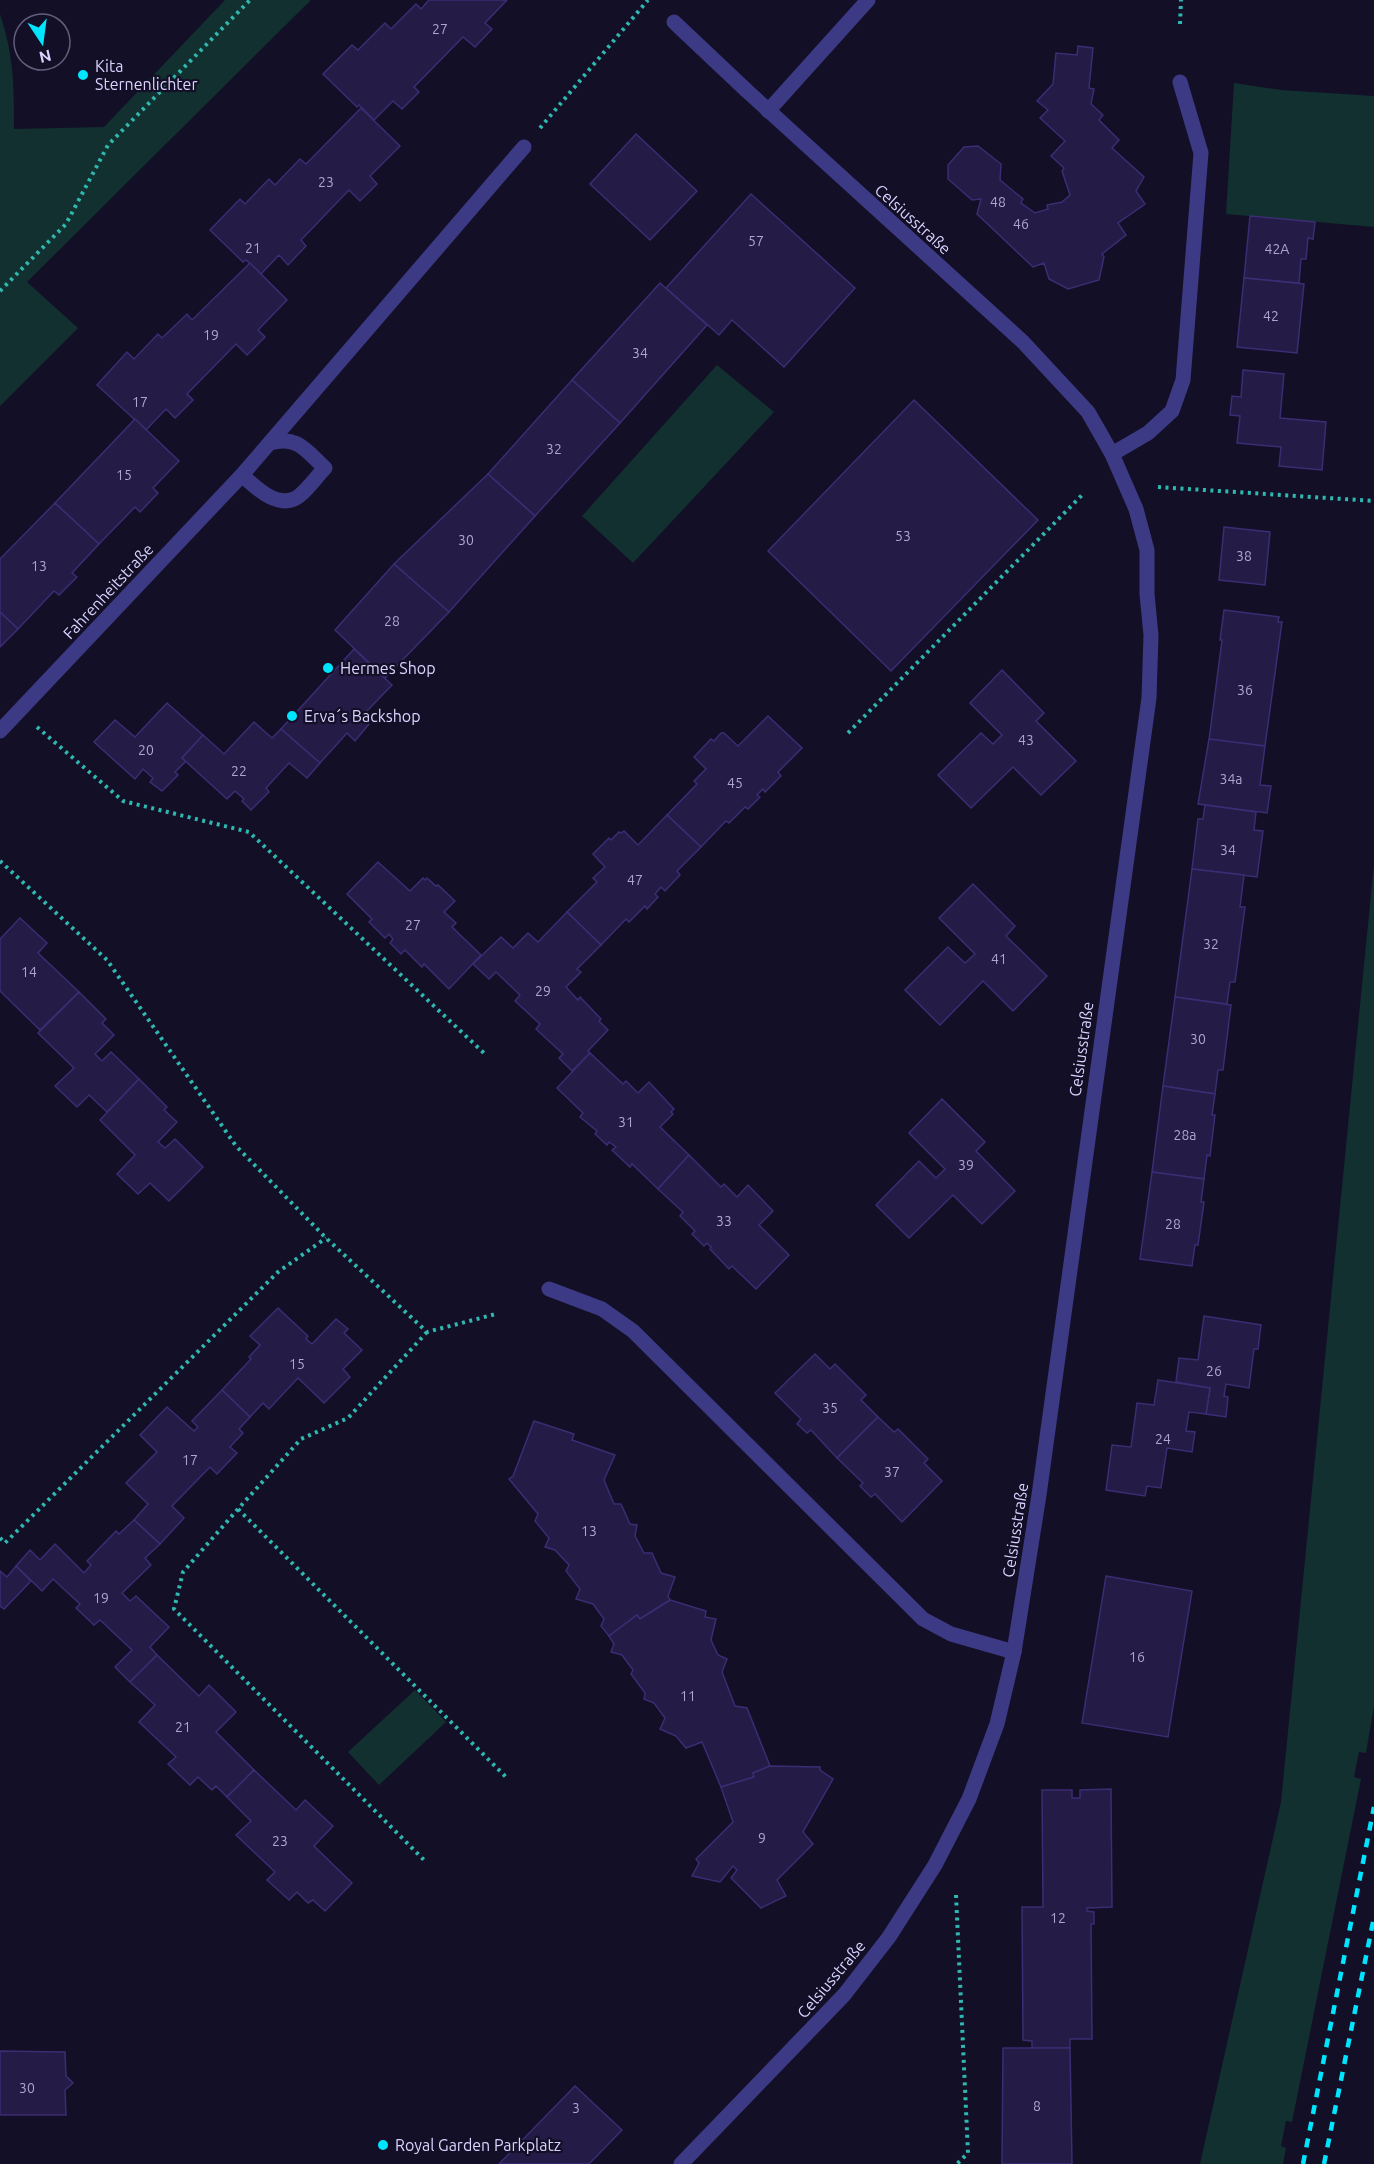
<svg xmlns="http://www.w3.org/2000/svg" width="1374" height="2164" font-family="Ubuntu,sans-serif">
	<rect width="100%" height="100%" fill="#130f26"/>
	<g fill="#12302f">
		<path d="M225 0H311L27 282 78 328 0 406V14C14 57 14 85 14 129L104 127Z"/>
		<path d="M1234 83 1281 90 1374 96V227L1226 214Z"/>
		<path d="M717 365 774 412 633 563 582 516Z"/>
		<path d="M1374 864V1706L1366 1753 1359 1752 1354 1777 1361 1779 1292 2122 1286 2121 1281 2146 1286 2148 1283 2164H1200L1281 1802Z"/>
		<path d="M415 1690 446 1722 379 1785 348 1752Z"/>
	</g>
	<g fill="#241b47" stroke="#3b2d73" stroke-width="1.5">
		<path d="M429 0H507L485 23 492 29 475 47 463 37 414 87 419 92 402 109 393 101 374 120 359 105 357 107 323 74 352 45 358 50 385 23 391 29 416 4 421 9Z"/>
		<path d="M1078 46 1093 48 1089 88 1094 89 1091 104 1103 115 1099 120 1119 140 1112 148 1144 177 1136 191 1145 204 1118 223 1126 235 1102 254 1104 257 1099 280 1068 289 1049 279 1044 263 1033 267 977 214 981 199 972 200 948 179V165L964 147 978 146 1001 164 1000 180 1023 199 1021 203 1035 213 1048 209 1047 205 1062 202 1070 195 1062 171 1064 168 1051 156 1065 141 1040 118 1048 110 1037 101 1053 84 1056 53 1077 55Z"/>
		<path d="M361 108 400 146 370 176 377 184 360 201 349 190 301 240 306 246 288 265 279 255 261 274 246 260 243 262 210 230 240 199 245 204 269 179 275 185 300 159 306 164Z"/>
		<path d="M636 134 697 191 650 240 590 184Z"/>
		<path d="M751 194 855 288 784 367 732 320 719 335 666 288Z"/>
		<path d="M1250 216 1315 222 1313 239 1308 238 1306 259H1301L1299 283 1244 278Z"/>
		<path d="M250 263 287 300 258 330 265 337 247 355 236 344 187 394 193 400 175 418 166 409 146 430 97 385 127 352 134 359 158 334 162 338 187 314 192 320Z"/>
		<path d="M1244 278 1304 284 1297 353 1237 347Z"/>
		<path d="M660 283 707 325 620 423 572 380Z"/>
		<path d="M1243 370 1284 374 1280 418 1326 422 1322 470 1279 466 1281 447 1237 443 1240 416 1230 415 1232 396 1241 397Z"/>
		<path d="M572 380 620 423 535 516 488 474Z"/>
		<path d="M914 400 1038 520 891 671 768 551Z"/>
		<path d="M135 419 179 461 153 488 158 493 140 512 135 507 99 544 55 503Z"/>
		<path d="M488 474 535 516 449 612 394 564Z"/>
		<path d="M55 503 99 544 72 573 77 577 59 595 54 591 18 629 0 612V559Z"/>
		<path d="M1224 527 1270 532 1265 585 1219 580Z"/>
		<path d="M394 564 449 612 385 678 335 630Z"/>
		<path d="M1224 610 1279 617 1278 622H1282L1265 746 1209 740 1222 640H1220Z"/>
		<path d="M0 612 18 629 0 647Z"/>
		<path d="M354 649 392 685 362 716 369 724 355 741 347 733 320 763 281 729Z"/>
		<path d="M1002 670 1044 713 1036 721 1076 761 1041 795 1013 767 971 808 938 775 981 733 993 744 1002 735 970 703Z"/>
		<path d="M167 703 203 735 182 758 186 761 175 772 178 775 162 791 150 782 153 778 143 769 135 779 94 742 115 720 135 737Z"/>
		<path d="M768 716 802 748 778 772 781 776 765 792 763 789 757 795 760 797 748 809 745 807 729 823 726 821 701 847 667 815 697 784 694 781 706 769 694 757 711 739 714 741 721 733H724L738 746Z"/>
		<path d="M254 722 272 738 281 729 320 763 307 778 289 763 266 788 269 792 251 810 242 801 244 799 235 791 227 799 182 758 203 735 224 754Z"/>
		<path d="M1209 739 1265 746 1260 785 1271 786 1267 813 1198 804Z"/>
		<path d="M1205 805 1256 812 1254 830 1263 831 1257 877 1192 869 1198 819H1203Z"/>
		<path d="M667 815 701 847 677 871 680 875 665 891 661 887 655 894 658 897 647 909 645 906 629 922 626 919 601 945 567 912 597 882 593 878 605 867 593 854 609 838 611 840 619 832 621 833 624 831 638 845Z"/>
		<path d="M378 862 410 891 423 878 425 880 427 878 436 886 438 885 455 901 444 912 456 923 452 927 481 955 449 989 424 964 422 967 405 950 401 954 390 943 393 939 389 934 385 938 369 922 372 919 347 894Z"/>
		<path d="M1192 869 1244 875 1240 907H1245L1235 982H1230L1227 1004 1175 997Z"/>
		<path d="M973 884 1015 926 1006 936 1047 976 1013 1011 983 981 940 1025 905 990 948 947 965 963 975 954 939 918Z"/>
		<path d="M567 912 601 945 577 969 581 972 566 987 578 1000 580 997 601 1019 599 1021 608 1030 588 1051 590 1053 572 1071 559 1058 563 1054 536 1029 540 1024 515 1001 520 995 496 972 489 979 473 964 501 937 513 948 528 933 538 942Z"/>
		<path d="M20 918 47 943 38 953 79 992 40 1030 0 991V939Z"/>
		<path d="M79 992 106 1019 102 1023 114 1035 95 1054 102 1061 111 1052 139 1079 107 1112 89 1095 77 1107 55 1086 74 1068 38 1033Z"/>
		<path d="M1175 997 1231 1005 1223 1070H1218L1215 1094 1163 1086Z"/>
		<path d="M590 1053 623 1084 626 1081 638 1093 649 1082 674 1109 671 1112 673 1114 660 1127 689 1155 658 1189 632 1164 630 1167 612 1150 616 1147 609 1142 607 1145 595 1134 597 1131 580 1117 583 1113 557 1088Z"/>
		<path d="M139 1079 167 1107 164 1110 177 1122 158 1142 165 1148 175 1139 203 1167 169 1201 150 1183 138 1194 117 1174 135 1155 100 1120Z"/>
		<path d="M1163 1086 1215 1094 1212 1115H1215L1210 1156 1207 1155 1204 1179 1152 1172Z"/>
		<path d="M942 1099 985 1142 976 1151 1015 1191 982 1224 953 1195 909 1238 876 1205 919 1161 936 1178 945 1169 909 1133Z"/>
		<path d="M689 1155 721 1187 724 1184 737 1197 748 1185 773 1211 759 1225 789 1255 756 1289 732 1266 729 1269 710 1249 711 1247 707 1243 704 1246 692 1234 695 1231 680 1216 683 1212 658 1189Z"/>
		<path d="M1152 1172 1204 1179 1201 1202H1204L1198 1245H1195L1192 1266 1140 1259Z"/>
		<path d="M278 1308 308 1336 306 1339 312 1344 336 1319 348 1329 344 1333 362 1350 343 1369 350 1377 324 1403 298 1378 269 1409 263 1403 250 1417 222 1390 251 1359 249 1357 260 1345 250 1336Z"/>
		<path d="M1204 1316 1261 1325 1258 1349H1254L1249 1388 1226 1384 1224 1396 1228 1397 1226 1417 1206 1414 1210 1388 1176 1382 1179 1358 1198 1360Z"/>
		<path d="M815 1354 830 1369 835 1364 866 1395 861 1400 878 1417 837 1458 811 1430 807 1433 797 1424 801 1419 775 1393Z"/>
		<path d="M1158 1380 1210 1388 1206 1414 1189 1412 1186 1431 1195 1432 1192 1452 1167 1448 1161 1488 1147 1486 1145 1496 1106 1490 1112 1445 1131 1447 1137 1403 1154 1405Z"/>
		<path d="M222 1390 250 1417 239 1429 243 1433 230 1447 237 1453 217 1474 210 1467 172 1506 184 1518 160 1544 134 1520 148 1504 126 1483 157 1452 140 1435 167 1407 194 1431 198 1427 192 1421Z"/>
		<path d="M878 1417 894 1432 898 1429 928 1459 924 1463 942 1481 902 1522 875 1494 871 1497 860 1486 863 1483 837 1458Z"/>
		<path d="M534 1421 574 1434 572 1440 615 1455 604 1480 614 1504H621L630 1524 637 1525 635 1536 644 1553H652L661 1573 675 1577 668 1596 670 1600 640 1619 637 1615 609 1636 601 1626 604 1619 593 1604 576 1599 580 1589 566 1571 569 1565 555 1550 545 1547 549 1538 535 1521 538 1514 509 1479 513 1476Z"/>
		<path d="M134 1520 160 1544 145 1558 151 1565 122 1593 130 1601 136 1596 169 1627 150 1647 157 1655 130 1682 115 1667 132 1650 100 1620 94 1625 76 1608 80 1604 53 1579 42 1591 16 1566 30 1550 40 1560 55 1544 84 1573 91 1565 87 1561 116 1531 119 1534Z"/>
		<path d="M16 1566 31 1581 4 1609 0 1606V1571L7 1577Z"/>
		<path d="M1106 1576 1192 1591 1168 1737 1082 1723Z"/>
		<path d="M670 1600 706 1611 705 1617 716 1619 711 1640 718 1655 727 1659 722 1672 735 1706 747 1708 770 1766 753 1773 754 1777 721 1787 702 1742 686 1748 676 1736 660 1729 665 1718 654 1703 644 1699 645 1693 631 1674 633 1670 622 1655 611 1652 614 1644 609 1636 637 1615 640 1619Z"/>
		<path d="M157 1655 199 1696 209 1685 236 1712 216 1732 254 1770 227 1797 216 1786 212 1790 198 1777 190 1785 168 1764 176 1757 139 1722 155 1705 130 1682Z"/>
		<path d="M770 1766 820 1767V1770L833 1779 803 1832 813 1844 777 1880 786 1896 761 1908 731 1878 737 1870 733 1866 720 1882 692 1876 699 1863 696 1859 733 1822 721 1787 754 1777 753 1773Z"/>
		<path d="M254 1770 296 1810 305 1800 333 1826 314 1846 352 1883 325 1911 313 1900 308 1903 297 1892 289 1900 267 1880 275 1872 236 1835 251 1821 227 1797Z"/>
		<path d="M1111 1789 1112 1907 1087 1908V1911L1094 1912V1924H1091L1092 2039H1070V2048H1032V2041L1023 2040 1022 1907H1043L1042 1790H1072V1798H1080V1790Z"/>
		<path d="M1003 2048H1070L1072 2164H1002Z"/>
		<path d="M0 2051 65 2052 66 2076 73 2083 65 2090 66 2115H0Z"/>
		<path d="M575 2086 622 2130 589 2164H499Z"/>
	</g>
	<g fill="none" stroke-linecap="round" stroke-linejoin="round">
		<g stroke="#2fb8b0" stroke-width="4" stroke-dasharray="3 4.5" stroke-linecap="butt">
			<path d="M1180 24 1181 0"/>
			<path d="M540 128 648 0"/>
			<path d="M0 291 66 224 108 145 250 0"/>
			<path d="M1158 487 1374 501"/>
			<path d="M37 727 123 801 249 832 486 1055"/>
			<path d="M848 733 1083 494"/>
			<path d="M0 861 107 960 236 1146 326 1238 427 1332 496 1314"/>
			<path d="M427 1332 348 1418 301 1439 238 1509 507 1778"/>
			<path d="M238 1509 183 1572 174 1609 425 1861"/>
			<path d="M0 1538 5 1543 278 1272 326 1238"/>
			<path d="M956 1895 968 2153 957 2164"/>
		</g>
		<g stroke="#3d3a85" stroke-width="15">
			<path d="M674 22 746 90"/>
			<path d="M768 111 868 0"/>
		</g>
		<g stroke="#3d3a85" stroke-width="15">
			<path d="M1112 454 1148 433 1172 411 1183 380 1201 153 1180 82"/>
			<path d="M242 475C256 488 279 511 299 496 309 488 317 476 325 468 306 451 298 435 270 443"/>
			<path d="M0 731 242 475 524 147"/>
			<path d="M549 1289 602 1309 633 1331 923 1619 951 1634 1014 1652"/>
			<path d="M681 2164 844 1995 889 1937 935 1865 969 1799 997 1724 1014 1652 1039 1495 1149 698 1151 635 1147 594V550L1136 509 1112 454 1088 412 1023 342 746 90"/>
		</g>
		<g stroke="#00e5ff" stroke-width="4.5" stroke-dasharray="9 8" stroke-linecap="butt">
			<path d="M1303 2164 1374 1807"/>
			<path d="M1324 2164 1374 1917"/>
		</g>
	</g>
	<g fill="#00e5ff" stroke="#130f26" stroke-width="2">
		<circle cx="83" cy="75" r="6"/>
		<circle cx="328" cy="668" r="6"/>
		<circle cx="292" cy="716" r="6"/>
		<circle cx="383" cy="2145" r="6"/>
	</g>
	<g text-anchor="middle" stroke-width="4.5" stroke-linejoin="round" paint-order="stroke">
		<g font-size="14" fill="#aca6d1">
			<text x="440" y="34">27</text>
			<text x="326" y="187">23</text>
			<text x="998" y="207">48</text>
			<text x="1021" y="229">46</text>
			<text x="756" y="246">57</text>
			<text x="253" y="253">21</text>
			<text x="1277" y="254">42A</text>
			<text x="1271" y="321">42</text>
			<text x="211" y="340">19</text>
			<text x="640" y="358">34</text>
			<text x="140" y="407">17</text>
			<text x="554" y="454">32</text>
			<text x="124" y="480">15</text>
			<text x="903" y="541">53</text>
			<text x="466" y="545">30</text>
			<text x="1244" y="561">38</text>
			<text x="39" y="571">13</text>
			<text x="392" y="626">28</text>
			<text x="1245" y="695">36</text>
			<text x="1026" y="745">43</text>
			<text x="146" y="755">20</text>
			<text x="239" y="776">22</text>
			<text x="1231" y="784">34a</text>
			<text x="735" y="788">45</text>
			<text x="1228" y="855">34</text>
			<text x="635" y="885">47</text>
			<text x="413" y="930">27</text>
			<text x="1211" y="949">32</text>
			<text x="999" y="964">41</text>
			<text x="29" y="977">14</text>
			<text x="543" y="996">29</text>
			<text x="1198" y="1044">30</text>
			<text x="626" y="1127">31</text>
			<text x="1185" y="1140">28a</text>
			<text x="966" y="1170">39</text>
			<text x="724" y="1226">33</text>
			<text x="1173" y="1229">28</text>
			<text x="297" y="1369">15</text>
			<text x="1214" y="1376">26</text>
			<text x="830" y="1413">35</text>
			<text x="1163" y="1444">24</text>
			<text x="190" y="1465">17</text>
			<text x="892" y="1477">37</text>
			<text x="589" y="1536">13</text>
			<text x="101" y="1603">19</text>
			<text x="1137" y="1662">16</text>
			<text x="688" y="1701">11</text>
			<text x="183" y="1732">21</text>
			<text x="762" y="1843">9</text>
			<text x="280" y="1846">23</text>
			<text x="1058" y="1923">12</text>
			<text x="27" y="2093">30</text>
			<text x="1037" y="2111">8</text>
			<text x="576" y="2113">3</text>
		</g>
		<g font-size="16" fill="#d9d4ff" stroke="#130f26" text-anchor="start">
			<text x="95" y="72">Kita<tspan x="95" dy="18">Sternenlichter</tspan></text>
			<text x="340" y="674">Hermes Shop</text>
			<text x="304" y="722">Erva´s Backshop</text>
			<text x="395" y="2151">Royal Garden Parkplatz</text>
		</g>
		<g font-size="16" fill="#d9d4ff" stroke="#130f26">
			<text transform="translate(913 219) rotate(42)" y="6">Celsiusstraße</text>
			<text transform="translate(108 591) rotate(-47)" y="6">Fahrenheitstraße</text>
			<text transform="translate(1081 1049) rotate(-82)" y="6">Celsiusstraße</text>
			<text transform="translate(1015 1530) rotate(-81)" y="6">Celsiusstraße</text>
			<text transform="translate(831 1979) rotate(-50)" y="6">Celsiusstraße</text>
		</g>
	</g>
	<g transform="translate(42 42) rotate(167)"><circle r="28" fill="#130f26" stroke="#625e7d" stroke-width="1.5"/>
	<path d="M0-4.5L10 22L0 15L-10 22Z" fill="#00e5ff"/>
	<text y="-9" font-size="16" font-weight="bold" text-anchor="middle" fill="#d9d4ff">N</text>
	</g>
</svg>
